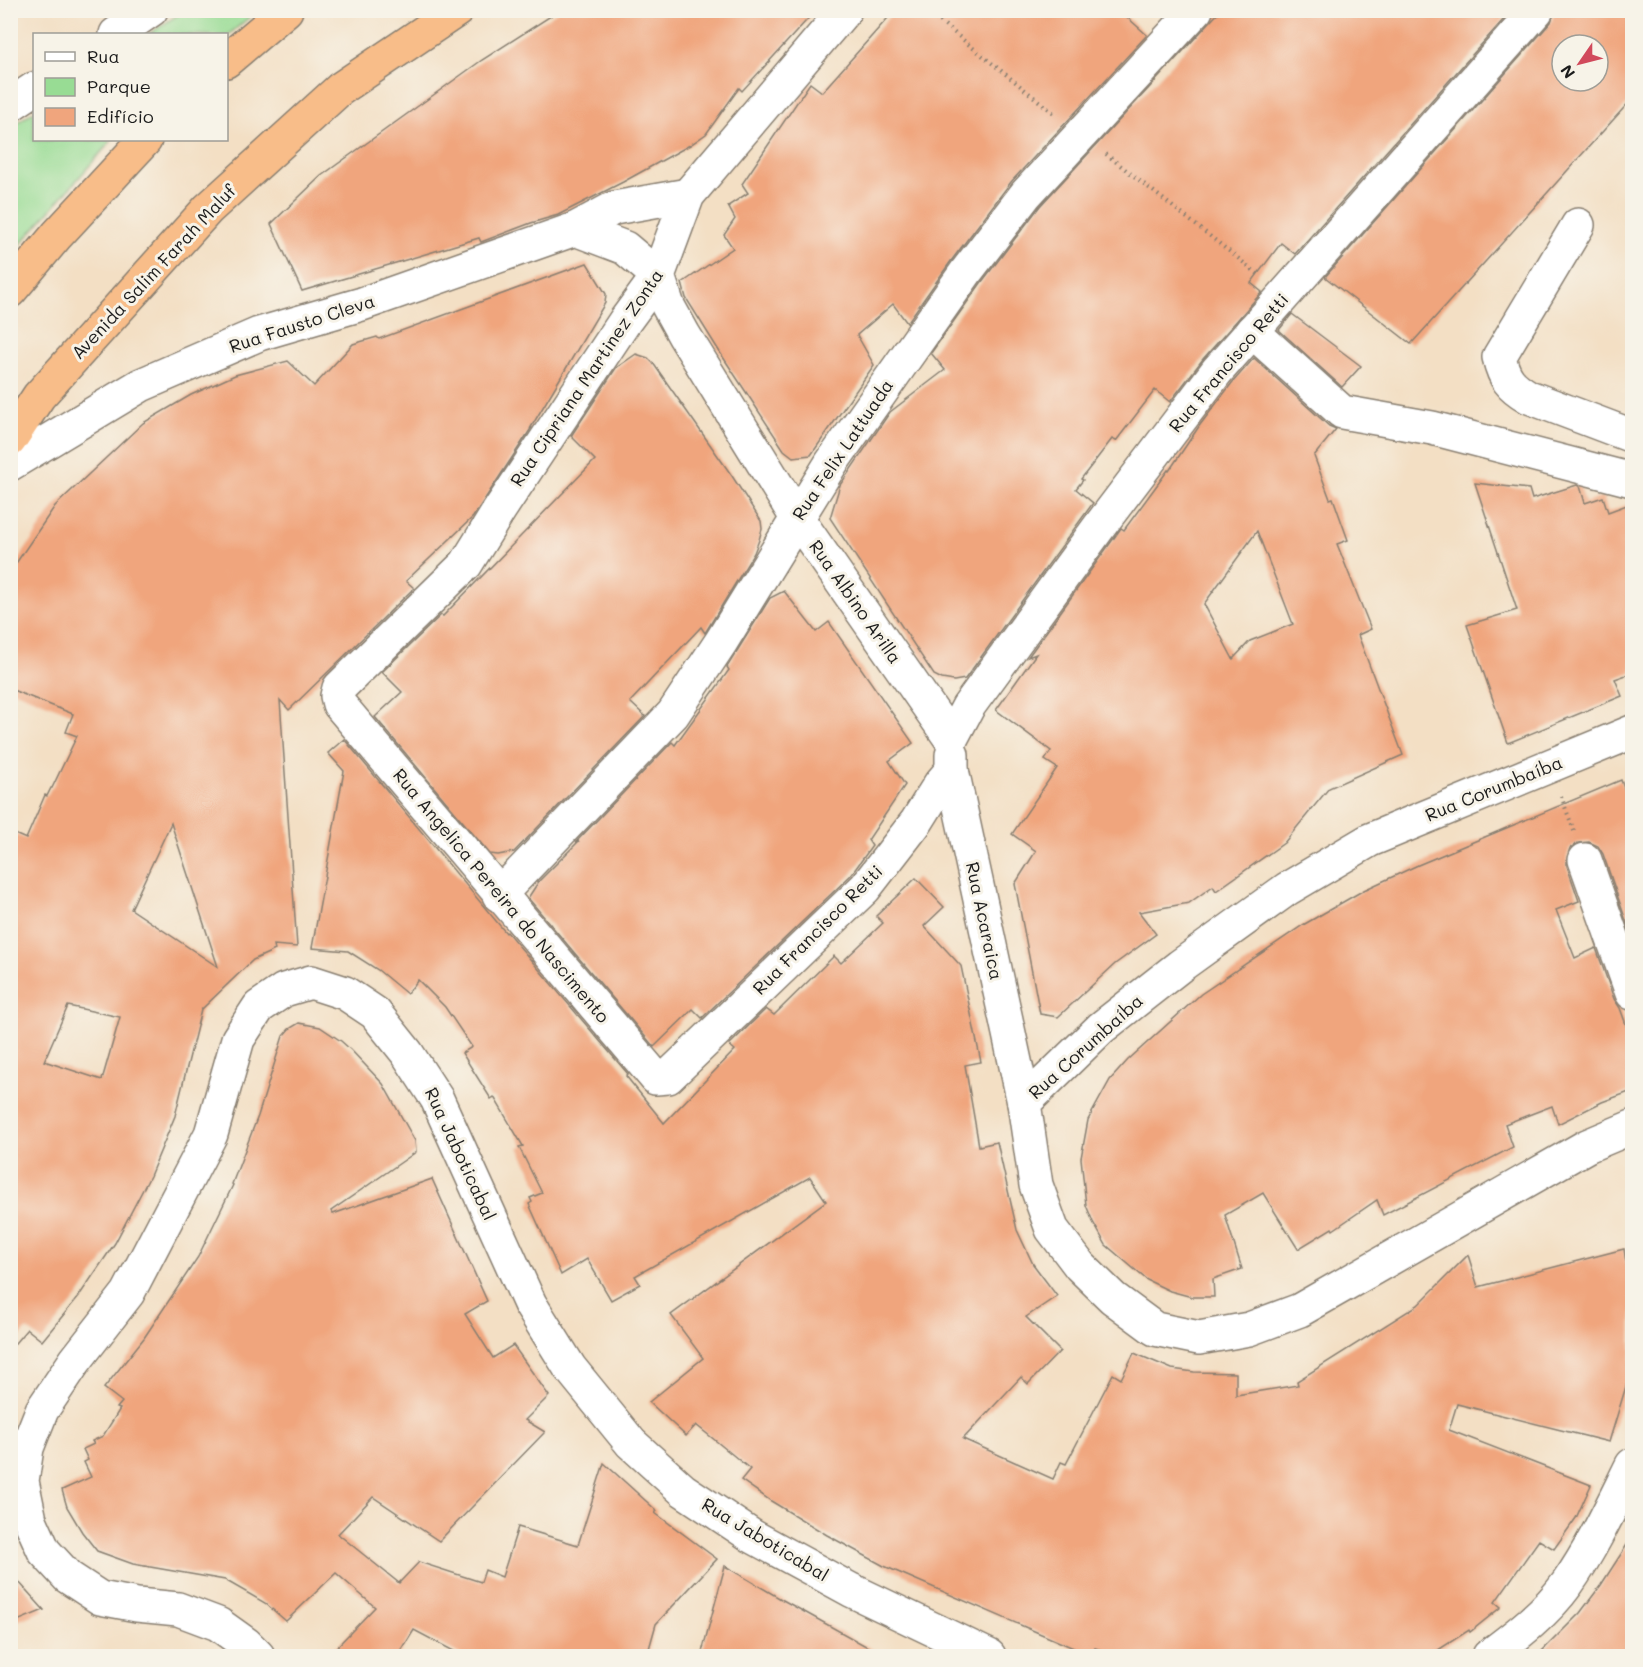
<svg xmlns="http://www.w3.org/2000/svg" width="1643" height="1667" font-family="Mali,sans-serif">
	<rect width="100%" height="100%" fill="#f7f3e8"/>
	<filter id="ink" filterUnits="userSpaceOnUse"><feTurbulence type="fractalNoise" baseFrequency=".0167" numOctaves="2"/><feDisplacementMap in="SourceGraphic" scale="12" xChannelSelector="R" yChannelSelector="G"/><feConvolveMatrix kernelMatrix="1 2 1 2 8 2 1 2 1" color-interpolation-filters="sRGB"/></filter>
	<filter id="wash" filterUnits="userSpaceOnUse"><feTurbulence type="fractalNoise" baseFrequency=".008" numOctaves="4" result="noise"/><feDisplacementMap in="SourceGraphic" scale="24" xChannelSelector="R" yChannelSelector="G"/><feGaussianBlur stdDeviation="1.35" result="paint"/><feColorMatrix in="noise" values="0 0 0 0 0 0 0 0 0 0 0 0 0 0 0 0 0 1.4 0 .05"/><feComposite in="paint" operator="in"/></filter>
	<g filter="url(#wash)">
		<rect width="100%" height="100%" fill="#f3dfc4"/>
		<g fill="#98dc94" stroke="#5a7c58" stroke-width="1.5">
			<path d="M185 10H257V11L227 36 149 34Z"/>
			<path d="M34 111V140H112L11 255V127Z"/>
		</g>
		<g id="blocks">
			<g fill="#f0a57d" fill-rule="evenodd">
				<path d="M560 10H816L742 91 739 88 706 134 690 145 623 182 558 215 531 223 481 242 479 238 302 291 271 224 321 176 482 60Z"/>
				<path d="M895 10H1119L1147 35 1011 182 951 261 907 323 893 304 857 335 874 365 811 455 793 457 784 450 721 354 686 298 682 283 733 248 724 235 735 219 728 206 748 193 742 184 810 83 822 92Z"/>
				<path d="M1221 10H1512L1295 254 1281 243 1251 283 1262 292 1203 359 1170 402 1155 390 1116 441 1112 439 1081 479 1083 480 1076 489 1093 503 965 679 954 681 942 679 934 675 830 518 840 485 890 412 945 370 931 353 981 283 1040 206Z"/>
				<path d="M1555 10H1632V99L1411 344 1325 277 1551 22ZM1562 45H1598V81H1562Z"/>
				<path d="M587 263 606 294 605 303 530 429 532 427 473 517 406 581 414 588 289 710 280 700 297 947 274 945 275 950 253 960 201 1010 175 1116 150 1176 115 1243 79 1296 42 1341 27 1329 10 1349V832L26 839 45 795 47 796 51 788H52L77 736 66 732 73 714 10 689V572L55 506 143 423 191 395 235 375 288 361 314 386 353 344 377 337 379 339ZM171 823 218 967 131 909ZM68 1006 120 1017 102 1080 44 1061Z"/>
				<path d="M1292 314 1361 366 1342 387 1279 330Z"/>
				<path d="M636 354 648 358 653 363 732 476 761 521 762 529 759 540 754 553 705 633 701 627 630 702 645 716 514 852 498 855 490 854 375 717 402 692 382 672 441 615 443 616 595 460 571 436 616 368Z"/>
				<path d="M1254 358 1329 426 1336 429 1314 456 1330 499 1333 498 1348 540 1337 544 1371 629 1358 635 1403 755 1329 788 1284 843 1216 891 1213 886 1189 903 1139 912 1156 934 1115 964 1058 1017 1040 1014 1015 884 1036 851 1012 834 1057 768 1045 760 1051 751 996 710 1036 654 1028 657 1114 538 1121 528 1124 530 1168 470 1169 471 1200 425 1232 383ZM1257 531 1293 624 1250 641 1233 659 1204 604Z"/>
				<path d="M1475 483 1529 489 1532 499 1577 485 1580 486 1585 503 1603 497 1608 512 1632 503V673L1615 679 1622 696 1508 743 1467 625 1517 610Z"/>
				<path d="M784 591 816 632 829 622 913 743 889 761 905 785 868 840 872 846 851 875 702 1018 693 1009 654 1047 528 898 539 881 579 841 576 842 672 742 675 745 729 670 727 667 770 598Z"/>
				<path d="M344 739 506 933 507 932 628 1074 626 1076 664 1123 735 1050 729 1045 766 1009 774 1015 834 956 841 963 883 923 876 916 916 878 944 907 924 926 961 966 981 1062 965 1065 979 1146 997 1142 1017 1230 1033 1264 1057 1296 1026 1317 1060 1351 1028 1384 1021 1377 963 1439 1053 1479 1061 1462 1066 1464 1113 1374 1121 1379 1134 1353 1172 1369 1194 1372 1236 1373V1395L1298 1385 1297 1381 1418 1305 1468 1255 1478 1287 1624 1249 1632 1302 1631 1370 1609 1442 1457 1404 1449 1430 1591 1485 1576 1518 1554 1549 1539 1540 1495 1602 1501 1607 1470 1632 1469 1630 1429 1656H1121L1095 1648 1092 1656 884 1566 827 1535 771 1501 741 1480 750 1469 716 1441 696 1425 686 1436 649 1402 703 1358 671 1315 826 1201 810 1177 635 1276 640 1284 611 1300 587 1259 561 1275 529 1204 532 1202 530 1198 542 1193 519 1147 523 1146 494 1097 491 1099 462 1053 472 1047 445 1007 418 980 407 994 378 970 348 951 312 948 344 771 328 753Z"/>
				<path d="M1621 780 1632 810V938L1603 854 1598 846 1589 842 1578 843 1570 848 1567 857V866L1579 901 1556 910 1575 958 1596 948 1614 999 1620 1008 1632 1041V1091L1602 1102 1558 1124 1552 1106 1505 1124 1513 1147 1383 1215 1377 1200 1333 1230 1332 1228 1298 1249 1263 1193 1225 1215 1242 1269 1213 1279 1214 1297H1192L1170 1291 1147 1280 1106 1245 1093 1222 1086 1205 1081 1158 1088 1120 1110 1080 1128 1060 1201 994 1303 925 1364 890 1418 865Z"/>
				<path d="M299 1023 320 1027 341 1041 351 1050 383 1084 415 1141 416 1152 331 1211 333 1214 432 1179 487 1301 465 1314 493 1358 513 1345 549 1396 525 1420 545 1432 439 1541 373 1497 338 1534 399 1583 419 1562 481 1582 485 1570 502 1577 518 1527 578 1545 604 1463 657 1511 655 1513 717 1559 656 1624 647 1656H463L414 1630 398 1656H328L375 1607 336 1573 286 1621 265 1603 225 1580 133 1564 97 1551 82 1532 67 1507 62 1490 91 1477 84 1462 88 1460 83 1449 94 1444 92 1441 103 1436 120 1409 117 1408 122 1402 104 1388 144 1338 198 1257 233 1185 232 1184 258 1116 283 1036 289 1029Z"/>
				<path d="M1632 1537V1656H1537L1580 1613 1601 1585Z"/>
				<path d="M725 1566 781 1599 884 1656H701Z"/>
				<path d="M10 1572 44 1610 10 1624Z"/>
			</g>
		</g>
	</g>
	<g filter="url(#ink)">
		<use href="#blocks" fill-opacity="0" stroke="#887e70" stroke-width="1.5"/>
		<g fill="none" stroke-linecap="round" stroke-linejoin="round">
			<defs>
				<g id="minor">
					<path d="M845 10 688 195 658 276 625 321 500 509 466 564 339 688 337 696 339 704 656 1078 668 1077 865 888 917 821 940 784 952 770"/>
					<path d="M116 34 151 10"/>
					<path d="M10 105 34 89"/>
					<path d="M1578 225 1499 357C1504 378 1510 386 1529 397L1632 436"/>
					<path d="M575 229 614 208 688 195"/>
					<path d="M1252 331 1342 412 1432 428 1632 480"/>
					<path d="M10 464 141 385 259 334 362 304 575 229 625 248 658 276 668 306 684 335 797 518 951 739"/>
					<path d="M1632 732 1370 840 1287 889 1180 966 1101 1028 1024 1103 1036 1185 1052 1229 1080 1266 1113 1298 1155 1329 1199 1338 1249 1329 1300 1310 1587 1146 1632 1127"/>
					<path d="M951 739 968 707 1099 527 1217 371 1537 10"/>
					<path d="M952 755V770L1024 1103"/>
					<path d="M1585 860 1632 993"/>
					<path d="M499 895 673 714 721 642 832 462 966 272 1026 194 1196 10"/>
					<path d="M258 1656 246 1644 218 1624 178 1609 137 1605 100 1598 68 1577 44 1551 30 1520 22 1481 27 1448 42 1410 75 1361 128 1293 211 1134 238 1039 259 1007 284 990 311 982 345 993 375 1013 407 1053 437 1099 530 1304 570 1368 631 1443 683 1490 752 1536 851 1590 989 1656"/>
					<path d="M1489 1656C1517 1635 1546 1613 1567 1584 1593 1547 1612 1505 1632 1465"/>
				</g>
				<g id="highway">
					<path d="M226 61 286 10"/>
					<path d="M10 291 57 235 145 140"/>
					<path d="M10 440 39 396 208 209 340 89 457 10"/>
				</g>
			</defs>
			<use href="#minor" stroke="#887e70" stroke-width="36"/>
			<use href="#highway" stroke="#887e70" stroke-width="36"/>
			<g stroke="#887e70" stroke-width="4" stroke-dasharray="1.5 4.5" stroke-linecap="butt">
				<path d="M926 10 1055 114"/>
				<path d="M1106 154 1258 274"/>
				<path d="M1561 796 1574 831"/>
			</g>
			<use href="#minor" stroke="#fff" stroke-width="33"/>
			<use href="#highway" stroke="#f8bd89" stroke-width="33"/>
		</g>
	</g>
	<g text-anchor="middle" stroke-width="6" stroke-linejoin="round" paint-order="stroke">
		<g font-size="18" fill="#1c1c1c" stroke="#f7f3e8">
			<text transform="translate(154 272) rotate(-47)" y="6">Avenida Salim Farah Maluf</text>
			<text transform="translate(302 324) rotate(-18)" y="6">Rua Fausto Cleva</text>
			<text transform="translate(1229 363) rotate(-50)" y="6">Rua Francisco Retti</text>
			<text transform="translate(587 378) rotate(-56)" y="6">Rua Cipriana Martinez Zonta</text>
			<text transform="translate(843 450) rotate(-56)" y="6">Rua Felix Lattuada</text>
			<text transform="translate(855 602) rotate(55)" y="6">Rua Albino Arilla</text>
			<text transform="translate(1494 789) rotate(-22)" y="6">Rua Corumbaíba</text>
			<text transform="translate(501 896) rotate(50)" y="6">Rua Angelica Pereira do Nascimento</text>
			<text transform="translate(984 921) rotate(78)" y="6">Rua Acaraica</text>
			<text transform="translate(818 930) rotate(-45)" y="6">Rua Francisco Retti</text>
			<text transform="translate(1086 1047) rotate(-42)" y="6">Rua Corumbaíba</text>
			<text transform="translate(460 1154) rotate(65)" y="6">Rua Jaboticabal</text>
			<text transform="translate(765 1540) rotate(31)" y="6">Rua Jaboticabal</text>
		</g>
	</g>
	<rect width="1643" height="1667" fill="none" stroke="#f7f3e8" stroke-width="36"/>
	<rect x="33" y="33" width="195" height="108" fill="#f7f3e8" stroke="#9f9d96" stroke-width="1.5"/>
	<rect x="45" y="52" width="30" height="9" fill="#ffffff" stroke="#9f9d96" stroke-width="1.5"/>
	<text x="87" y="63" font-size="18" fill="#1c1c1c">Rua</text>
	<rect x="45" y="78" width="30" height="18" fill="#98dc94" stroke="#9f9d96" stroke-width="1.5"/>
	<text x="87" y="93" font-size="18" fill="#1c1c1c">Parque</text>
	<rect x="45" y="108" width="30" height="18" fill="#f0a57d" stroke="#9f9d96" stroke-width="1.5"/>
	<text x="87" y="123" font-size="18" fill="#1c1c1c">Edifício</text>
	<g transform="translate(1580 63) rotate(235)"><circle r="28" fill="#f7f3e8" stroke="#9f9d96" stroke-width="1.5"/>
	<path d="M0-4.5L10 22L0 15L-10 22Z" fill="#d1495b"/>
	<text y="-9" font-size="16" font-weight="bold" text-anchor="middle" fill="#1c1c1c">N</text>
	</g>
</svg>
